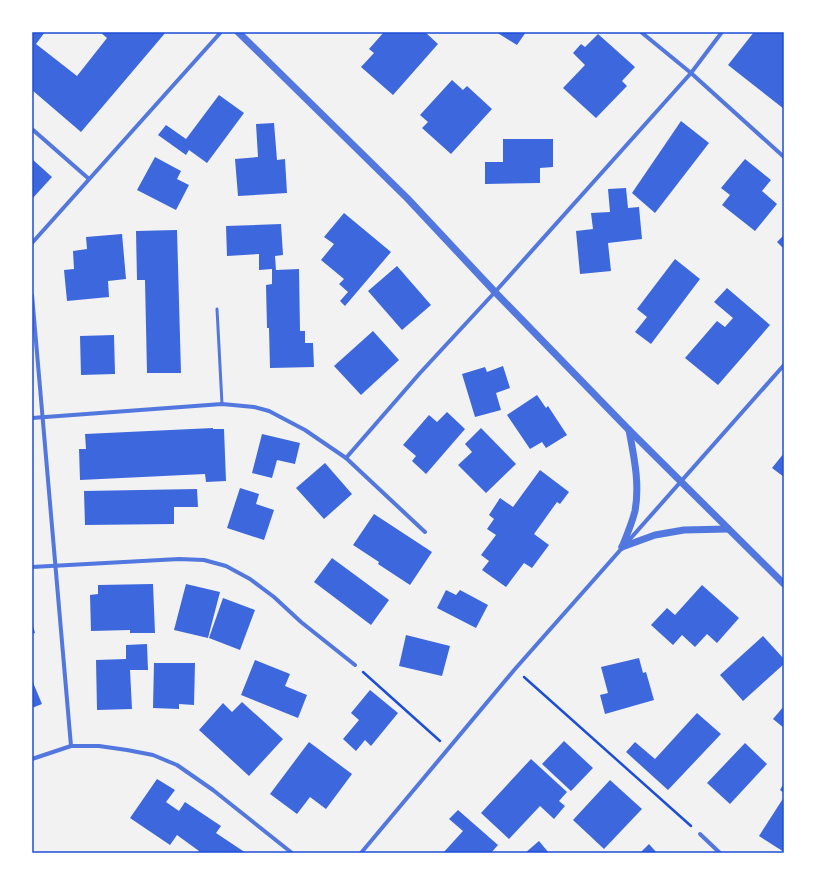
<svg xmlns="http://www.w3.org/2000/svg" width="816" height="885" font-family="'Open Sans',sans-serif">
	<rect width="100%" height="100%" fill="#f2f2f2"/>
	<g fill="#3d67dc">
		<path d="M32 32H45L36 44 77 76 107 38 100 32H166L81 132 32 90Z"/>
		<path d="M384 32H425L438 44 393 95 361 67 374 53 369 49Z"/>
		<path d="M496 32H526L517 45Z"/>
		<path d="M754 32H784V109L728 65Z"/>
		<path d="M598 34 635 67 622 81 627 86 596 118 563 88 585 65 573 53 581 44 585 47Z"/>
		<path d="M452 80 463 90 467 86 492 109 451 154 422 128 428 122 420 115Z"/>
		<path d="M219 95 244 113 207 163 189 150 186 155 158 135 166 125 186 139Z"/>
		<path d="M681 121 709 143 655 213 632 193Z"/>
		<path d="M274 123 277 160 285 159 287 193 238 196 235 159 258 157 256 124Z"/>
		<path d="M503 139H553V167L540 168V183L485 184V162H503Z"/>
		<path d="M155 157 181 171 177 179 189 185 176 210 137 190Z"/>
		<path d="M32 159 52 177 32 199Z"/>
		<path d="M745 159 771 180 762 191 777 204 755 231 722 205 730 195 721 188Z"/>
		<path d="M626 188 628 208 639 207 642 239 608 243 611 271 580 274 576 231 593 229 591 213 610 212 608 189Z"/>
		<path d="M344 213 391 252 345 306 340 301 348 292 339 284 344 279 321 260 334 244 324 237Z"/>
		<path d="M281 224 283 255 275 256 276 270 299 269 300 331H305V343H313L314 367 270 368 269 328H267L266 285 272 284V269L259 270V254L227 256 226 226Z"/>
		<path d="M177 230 181 373H147L145 280H137L136 231Z"/>
		<path d="M122 234 126 279 108 281 109 297 67 301 64 270 74 269 73 251 87 249 86 237Z"/>
		<path d="M784 235V249L777 242Z"/>
		<path d="M675 259 700 279 651 344 635 332 647 317 637 309Z"/>
		<path d="M397 266 431 305 402 330 368 291Z"/>
		<path d="M727 288 770 325 718 385 685 358 717 321 725 327 733 318 714 302Z"/>
		<path d="M373 331 399 360 361 395 334 366Z"/>
		<path d="M114 335 115 374 81 375 80 336Z"/>
		<path d="M503 366 510 388 496 393 501 410 475 417 462 374 485 367 487 372Z"/>
		<path d="M537 395 546 408 548 406 567 435 546 448 542 442 530 449 507 415Z"/>
		<path d="M447 412 465 429 426 474 412 461 416 456 403 445 429 415 437 422Z"/>
		<path d="M213 428V429H224L226 481 206 482 205 474 80 480 79 449H86L85 434Z"/>
		<path d="M481 428 516 464 486 493 458 465 472 452 465 444Z"/>
		<path d="M262 434 300 443 295 464 277 460 272 478 252 473Z"/>
		<path d="M784 453V477L772 468Z"/>
		<path d="M325 463 352 494 324 519 296 488Z"/>
		<path d="M540 470 569 492 560 504 557 502 534 534 549 545 532 568 524 563 506 587 482 570 489 561 481 555 496 535 487 529 494 519 489 515 500 498 513 507Z"/>
		<path d="M240 488 259 494 256 504 274 510 264 540 227 528Z"/>
		<path d="M197 489 198 507H174V524L85 525 84 491Z"/>
		<path d="M374 514 432 552 410 585 378 564 379 562 353 545Z"/>
		<path d="M332 558 389 600 371 625 314 582Z"/>
		<path d="M153 584 155 633H130V630L91 631 90 595 98 594V585Z"/>
		<path d="M186 584 220 592 208 638 174 630Z"/>
		<path d="M702 585 739 618 717 643 707 634 695 647 682 635 673 645 651 625 667 608 675 615Z"/>
		<path d="M446 590 456 595 460 590 488 605 476 628 437 608Z"/>
		<path d="M223 598 255 610 240 650 209 638Z"/>
		<path d="M32 622 35 633 32 634Z"/>
		<path d="M406 635 450 646 442 676 399 666Z"/>
		<path d="M763 636 784 659V664L743 701 720 675Z"/>
		<path d="M147 644 148 670H130L132 709 97 710 96 660 126 659V645Z"/>
		<path d="M639 658 643 673 646 672 654 700 605 714 600 695 608 693 601 667Z"/>
		<path d="M255 660 290 674 285 686 307 695 298 718 241 695Z"/>
		<path d="M154 663H195L194 705 179 704V709L153 708Z"/>
		<path d="M32 680 42 704 32 708Z"/>
		<path d="M370 690 398 713 371 746 365 740 356 751 343 739 359 720 351 713Z"/>
		<path d="M242 702 283 739 249 776 199 730 223 703 232 712Z"/>
		<path d="M784 706V728L773 719Z"/>
		<path d="M697 713 721 734 668 790 626 752 635 742 655 759Z"/>
		<path d="M564 741 593 768 571 791 542 764Z"/>
		<path d="M309 742 352 774 326 809 310 797 297 814 270 794Z"/>
		<path d="M745 743 767 764 730 804 707 783Z"/>
		<path d="M531 759 567 792 559 801 565 806 554 819 540 806 509 839 481 813Z"/>
		<path d="M157 779 175 790 166 802 179 811 185 802 221 826 216 833 246 853H198L199 851 177 835 170 845 130 818Z"/>
		<path d="M610 780 642 809 604 849 573 820Z"/>
		<path d="M784 783V793L780 790Z"/>
		<path d="M784 797V852L759 836Z"/>
		<path d="M458 810 498 845 491 853H443L463 831 449 819Z"/>
		<path d="M539 841 549 853H525Z"/>
		<path d="M649 844 657 853H640Z"/>
	</g>
	<g fill="none" stroke-linecap="round" stroke-linejoin="round">
		<g stroke="#1d4ed8" stroke-width="2.5">
			<path d="M363 672 440 741"/>
			<path d="M524 677 691 826"/>
		</g>
		<path stroke="#5277de" stroke-width="3" d="M217 309 222 404"/>
		<g stroke="#5277de" stroke-width="4">
			<path d="M641 32 691 73 784 157"/>
			<path d="M32 129 89 179"/>
			<path d="M32 243 221 32"/>
			<path d="M32 295 71 746"/>
			<path d="M32 418 222 404 254 407 269 411 305 430 346 458 425 532"/>
			<path d="M346 458 420 373 495 292 691 73 722 32"/>
			<path d="M32 567 179 559 204 560 226 566 250 579 274 597 301 622 355 665"/>
			<path d="M32 759 71 746H99L127 750 153 755 177 765 213 790 292 853"/>
			<path d="M700 834 720 853"/>
			<path d="M361 853 515 669 784 365"/>
		</g>
		<g stroke="#5277de" stroke-width="7">
			<path d="M238 32 407 198 495 292 629 430 784 584"/>
			<path d="M622 547C627 535 632 523 635 511 640 484 634 457 629 430"/>
			<path d="M622 547 655 535 684 530 728 529"/>
		</g>
	</g>
	<rect width="816" height="885" fill="none" stroke="#ffffff" stroke-width="66"/>
	<rect x="33" y="33" width="750" height="819" fill="none" stroke="#1d4ed8" stroke-width="1.5"/>
</svg>
